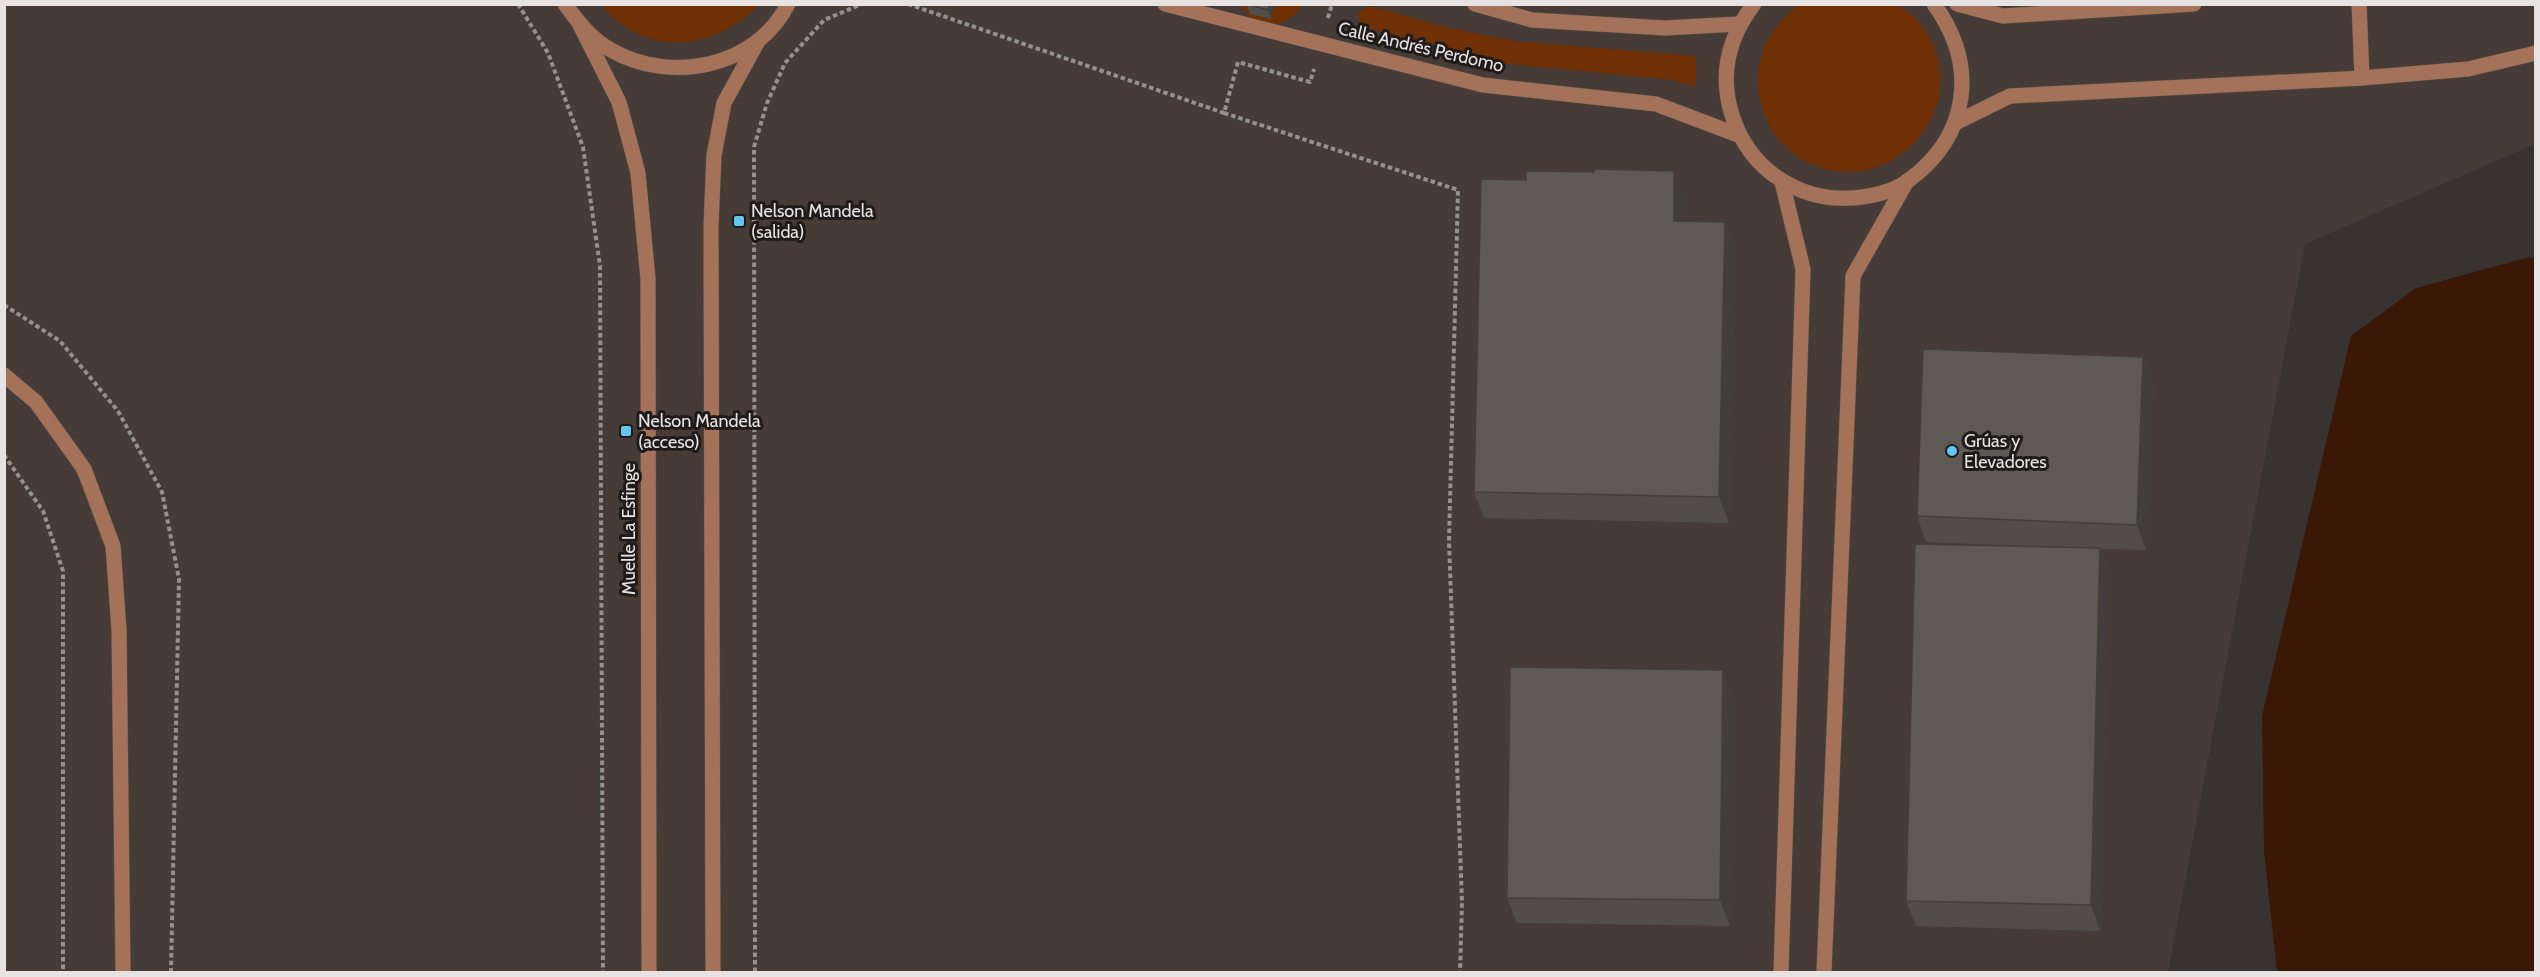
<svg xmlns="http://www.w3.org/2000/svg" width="2540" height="977" font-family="Cabin,sans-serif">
	<rect width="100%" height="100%" fill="#383331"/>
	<path fill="#463b36" d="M5 5H2535V144L2305 244 2168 972H5Z"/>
	<g fill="#703107">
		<path d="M601 5H759C712 52 646 58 601 5Z"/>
		<path d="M1240 5H1302L1294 16 1277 25 1250 18Z"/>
		<path d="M1798 5H1899C1905 10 1914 16 1919 22 1982 98 1895 205 1807 162 1780 148 1764 124 1759 95 1753 57 1770 28 1798 5Z"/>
		<path d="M1370 6 1446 27 1515 41 1696 56V87L1672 80 1497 63 1363 27 1358 16 1361 10Z"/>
	</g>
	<path fill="#3b1805" d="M2529 257 2536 259 2535 972H2277L2264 851 2262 716 2351 336 2416 288Z"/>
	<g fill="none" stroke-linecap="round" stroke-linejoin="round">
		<defs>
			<g id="minor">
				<path d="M565 4C578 22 592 40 611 50 670 84 756 68 788 4"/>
				<path d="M1165 4 1483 85 1656 104 1738 135"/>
				<path d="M1475 4 1532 20 1665 28 1739 24"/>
				<path d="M1754 4C1728 38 1719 74 1732 115 1750 172 1803 205 1862 197 1877 195 1896 190 1909 180 1970 135 1978 65 1934 4"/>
				<path d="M1957 4 2003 16 2194 4"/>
				<path d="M2359 4 2362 78"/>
				<path d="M580 25 619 102 638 173 648 279 649 972"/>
				<path d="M1955 123 2010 96 2362 78 2468 69 2536 53"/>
				<path d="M4 375 36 402 84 469 113 546 119 630 123 972"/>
				<path d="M713 972 711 226 714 155 724 103 757 43"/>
				<path d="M1781 972 1803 269 1782 182"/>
				<path d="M1824 972 1853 276 1907 181"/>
			</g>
		</defs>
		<use href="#minor" stroke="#544f4d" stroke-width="16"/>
		<g stroke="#95918f" stroke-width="4" stroke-dasharray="4.5 3" stroke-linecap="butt">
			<path d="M518 4 548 53 583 147 600 266 603 972"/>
			<path d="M908 4 1224 113 1238 62 1310 82 1314 69"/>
			<path d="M1328 18 1332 4"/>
			<path d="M1224 113 1458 190 1449 541 1462 903 1460 972"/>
			<path d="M4 305 60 341 118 411 162 492 179 579 171 972"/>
			<path d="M4 455 43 511 63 571V972"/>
			<path d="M755 972 754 147 767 103 785 63 824 20 862 4"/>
		</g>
		<use href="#minor" stroke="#a47258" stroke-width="15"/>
	</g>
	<g fill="#524d4a">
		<path d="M1275 4 1271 19 1250 14 1247 5Z"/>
		<path d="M1684 196 1683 221 1725 222 1734 248 1729 523 1484 518 1474 492Z"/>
		<path d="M2143 357 2153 383 2146 550 2100 549 2109 574 2100 931 1916 926 1906 901 2082 548 1926 542 1917 516Z"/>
		<path d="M1732 695 1730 926 1517 923 1507 898Z"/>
	</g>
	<g fill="#423e3c">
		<path d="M1269 4H1275L1271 19 1268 10Z"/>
		<path d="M1674 171 1684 196 1683 246 1674 221Z"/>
		<path d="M1725 222 1734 248 1729 523 1719 497Z"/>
		<path d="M2143 357 2153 383 2146 550 2137 525Z"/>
		<path d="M2100 548 2109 574 2100 931 2091 905Z"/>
		<path d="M1723 670 1732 695 1730 926 1720 900Z"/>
	</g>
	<g fill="#5f5956" stroke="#423e3c" stroke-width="1.5">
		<path d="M1247 4H1269L1268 10Z"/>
		<path d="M1594 169 1674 171V221L1725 222 1719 497 1474 492 1481 179 1526 180V171L1594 172Z"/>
		<path d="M1923 349 2143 357 2137 525 1917 516Z"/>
		<path d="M1915 544 2100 548 2091 905 1906 901Z"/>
		<path d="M1510 667 1723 670 1720 900 1507 898Z"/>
	</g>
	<g fill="#64c5ee" stroke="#1e1b1a" stroke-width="2">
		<rect x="733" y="215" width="12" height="12" rx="3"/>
		<rect x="620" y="425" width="12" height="12" rx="3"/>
		<circle cx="1952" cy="451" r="6"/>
	</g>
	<g text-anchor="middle" stroke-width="6" stroke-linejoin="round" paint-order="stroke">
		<g font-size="18" fill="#e7e3e2" stroke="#1e1b1a">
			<text transform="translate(1421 47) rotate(13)" y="6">Calle Andrés Perdomo</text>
			<text transform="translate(629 529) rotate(-90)" y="6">Muelle La Esfinge</text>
		</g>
		<g font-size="18" fill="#e7e3e2" stroke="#1e1b1a" text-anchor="start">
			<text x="751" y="217">Nelson Mandela<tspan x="751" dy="21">(salida)</tspan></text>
			<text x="638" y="427">Nelson Mandela<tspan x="638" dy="21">(acceso)</tspan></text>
			<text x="1964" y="447">Grúas y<tspan x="1964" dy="21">Elevadores</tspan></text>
		</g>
	</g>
	<rect width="2540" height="977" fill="none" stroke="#e7e3e2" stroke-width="12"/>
</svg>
